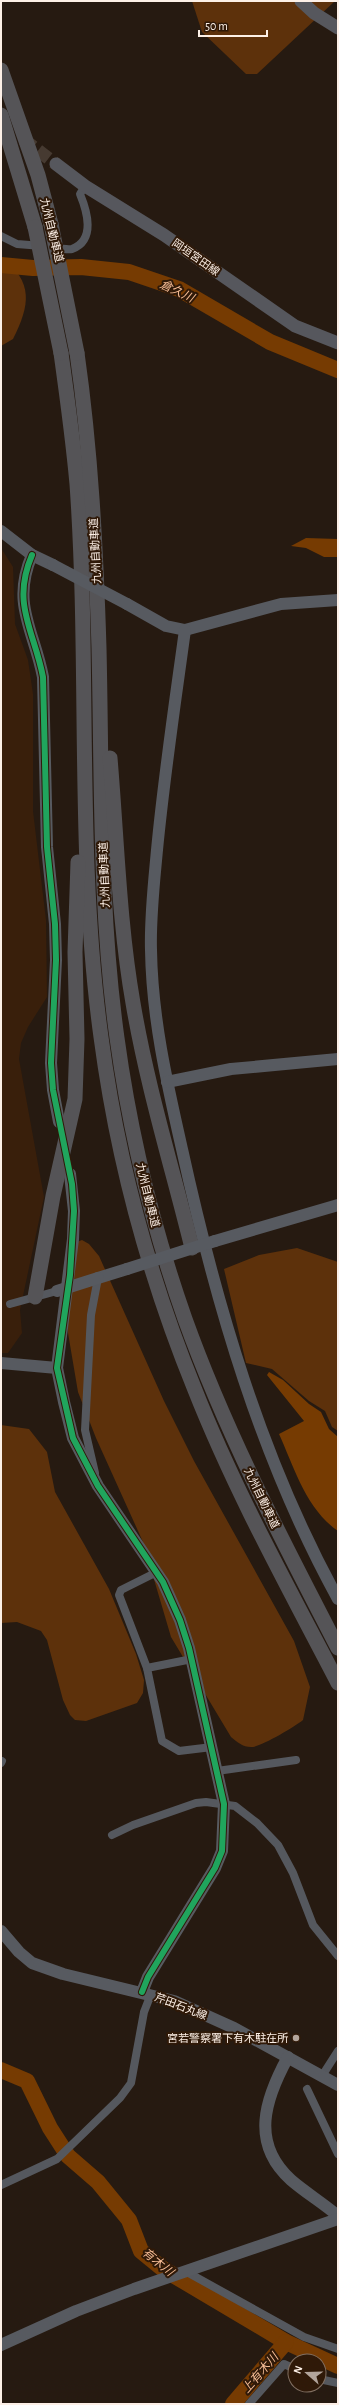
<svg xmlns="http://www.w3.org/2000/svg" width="339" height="2405" font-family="'Alegreya Sans','Noto Sans JP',sans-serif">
	<rect width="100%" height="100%" fill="#261a11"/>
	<path fill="#391f0b" d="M1 548 13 567 15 624 28 660 33 694V811L46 920 47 997 28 1027 21 1043 19 1059 44 1197 20 1310 22 1333 8 1353H1Z"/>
	<g fill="#5d310b">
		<path d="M192 1H335L257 74H246L202 32Z"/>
		<path d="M1 257C34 282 30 305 13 339L1 346Z"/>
		<path d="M82 1240 89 1244 99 1256 164 1401 194 1461 294 1641 310 1687 303 1720C294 1727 264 1745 253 1747 244 1748 237 1742 231 1737L171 1637 143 1542 96 1438 78 1392 68 1333 65 1295 74 1243Z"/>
		<path d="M297 1248 338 1262V1431L332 1427 325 1411 309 1401 272 1369 246 1363 224 1269 259 1255Z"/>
		<path d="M1 1425 29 1429 47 1452 55 1492 109 1589 136 1654 144 1680 143 1693 137 1703 86 1721 75 1720 70 1715 63 1700 47 1640 41 1631 17 1622 1 1623Z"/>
	</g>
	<g fill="#763b02">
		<path d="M306 538 338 539V557H324L306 548 291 546Z"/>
		<path d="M269 1372 283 1380 309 1404 321 1412 329 1429 338 1437V1531C306 1509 294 1467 279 1434L304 1421 267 1375Z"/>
	</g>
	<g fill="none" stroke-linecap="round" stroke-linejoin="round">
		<g stroke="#763b02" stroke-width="16">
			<path d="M1 265 33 268 81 267 129 272 179 289 270 342 338 370"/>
			<path d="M1 2070 27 2081 50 2128 68 2156 98 2182 129 2220 141 2251 163 2269 286 2342 338 2366"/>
			<path d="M233 2404 286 2342"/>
		</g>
		<path stroke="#463a31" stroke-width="13" stroke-dasharray="13 6" stroke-linecap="butt" d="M23 139 56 164"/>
		<g stroke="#55585e" stroke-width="8">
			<path d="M1 236 17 244 42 246"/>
			<path d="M53 247C58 248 67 250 72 249 96 240 87 211 80 194L85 186"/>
			<path d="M10 1304 57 1291"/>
			<path d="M95 1473 85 1430 91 1315 98 1278"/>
			<path d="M157 1572 121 1590 119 1595 147 1668 162 1741 179 1751 212 1747"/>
			<path d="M147 1668 192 1659"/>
			<path d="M1 1763 2 1761"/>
			<path d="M217 1771 296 1760"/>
			<path d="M112 1835 133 1825 196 1803 206 1802 235 1806 257 1823 278 1845 293 1873 313 1925 338 1956"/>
			<path d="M322 2076 338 2051"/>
			<path d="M307 2089 338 2154"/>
			<path d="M1 2185 57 2159 120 2098 131 2083 144 2012 151 1994"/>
			<path d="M185 2271 304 2337 338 2349"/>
			<path d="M319 2379 338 2383"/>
			<path d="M249 2404 284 2364 295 2369"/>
		</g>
		<g stroke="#575a60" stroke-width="12">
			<path d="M1 531 32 555 53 565"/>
			<path d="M32 555C11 604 34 630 43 677L47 847 55 924 56 960 51 1063 53 1090 59 1122"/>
			<path d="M127 604 166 626 185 630 281 604 338 600"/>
			<path d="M185 630C175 703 164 776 157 850 154 883 150 917 151 950 152 1018 167 1083 182 1149 216 1304 261 1459 338 1599"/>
			<path d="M167 1082 231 1069 338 1059"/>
			<path d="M70 1174 74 1211 73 1239 57 1368 64 1402 73 1438 98 1486 163 1582 180 1620 189 1648 224 1804 222 1851 215 1868 148 1977 142 1992"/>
			<path d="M215 1241 338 1205"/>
			<path d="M98 1278 127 1269"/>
			<path d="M1 1363 57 1368"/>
			<path d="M1 1931 19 1952 32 1963 63 1974 174 2001 234 2028 338 2085"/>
			<path d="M288 2057C265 2099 250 2143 291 2180 306 2193 323 2203 338 2216"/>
			<path d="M1 2345 76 2311 134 2289 338 2219"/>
		</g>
		<g stroke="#56575d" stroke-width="13">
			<path d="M301 1 314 13 338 28"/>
			<path d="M56 164 85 186 164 235 295 326 338 343"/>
		</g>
		<g stroke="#555457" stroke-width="15">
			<path d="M1 70 38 175 51 224"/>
			<path d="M1 115 35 227"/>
			<path d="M61 353C67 396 73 440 77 484 90 668 76 854 101 1037 117 1158 149 1277 195 1390 235 1491 288 1587 338 1683"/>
			<path d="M77 353C91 451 96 550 99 648 102 778 99 909 117 1038 130 1133 153 1228 185 1319 226 1433 282 1540 338 1648"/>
			<path d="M110 758C117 840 119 923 133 1003 147 1086 172 1167 192 1248"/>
			<path d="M35 1297 53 1196 75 1099 77 1039 75 952 78 862"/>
		</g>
		<g stroke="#575a60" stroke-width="12">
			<path d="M53 565 127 604"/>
			<path d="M127 1269 215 1241"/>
			<path d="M57 1291 98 1278"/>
		</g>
		<g stroke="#555457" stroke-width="15">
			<path d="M51 224 77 353"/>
			<path d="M35 227 61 353"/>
		</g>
		<defs>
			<path id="cycleway" d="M32 555C11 604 34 630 43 677L47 847 55 924 56 960 51 1063 53 1090 72 1184 74 1211 70 1275 57 1368 73 1438 98 1486 163 1582 180 1620 189 1648 224 1804 222 1851 215 1868 148 1977 142 1992"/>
		</defs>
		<use href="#cycleway" stroke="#2f1908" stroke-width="8"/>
		<use href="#cycleway" stroke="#20a55d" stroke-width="6"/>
	</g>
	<circle fill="#b2a59c" stroke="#2f1908" stroke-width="1.5" cx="296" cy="2038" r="4"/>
	<g text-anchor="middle" stroke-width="4" stroke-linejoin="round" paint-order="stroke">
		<g font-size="11" fill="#fdf0e7" stroke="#2f1908">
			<text transform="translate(52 230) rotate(76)" y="4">九州自動車道</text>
			<text transform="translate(196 257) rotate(35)" y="4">岡垣宮田線</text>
			<text transform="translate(95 551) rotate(-93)" y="4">九州自動車道</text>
			<text transform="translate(104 875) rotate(-92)" y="4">九州自動車道</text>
			<text transform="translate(148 1195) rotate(76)" y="4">九州自動車道</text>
			<text transform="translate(262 1498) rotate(64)" y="4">九州自動車道</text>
			<text transform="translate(181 2006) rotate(21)" y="4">芹田石丸線</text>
		</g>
		<g font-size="11" fill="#fdf0e7" stroke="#2f1908" text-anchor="end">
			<text x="288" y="2042">宮若警察署下有木駐在所</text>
		</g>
		<g font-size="12" font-style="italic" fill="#f4bb94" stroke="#2f1908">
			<text transform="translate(177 291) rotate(25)" y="4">倉久川</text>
			<text transform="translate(158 2262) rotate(39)" y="4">有木川</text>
			<text transform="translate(260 2373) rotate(-49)" y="4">上有木川</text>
		</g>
	</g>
	<rect width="339" height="2405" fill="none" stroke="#fdf0e7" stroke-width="4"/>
	<g transform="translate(307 2373) rotate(290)"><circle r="19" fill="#2f1908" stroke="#816f61"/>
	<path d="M0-3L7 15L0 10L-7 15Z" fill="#b2a59c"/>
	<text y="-6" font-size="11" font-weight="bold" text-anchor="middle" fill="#fdf0e7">N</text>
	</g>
	<path d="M199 30v6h68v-6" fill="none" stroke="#fdf0e7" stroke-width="2"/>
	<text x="205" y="30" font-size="12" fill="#fdf0e7" stroke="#2f1908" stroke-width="3" paint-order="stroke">50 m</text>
</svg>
